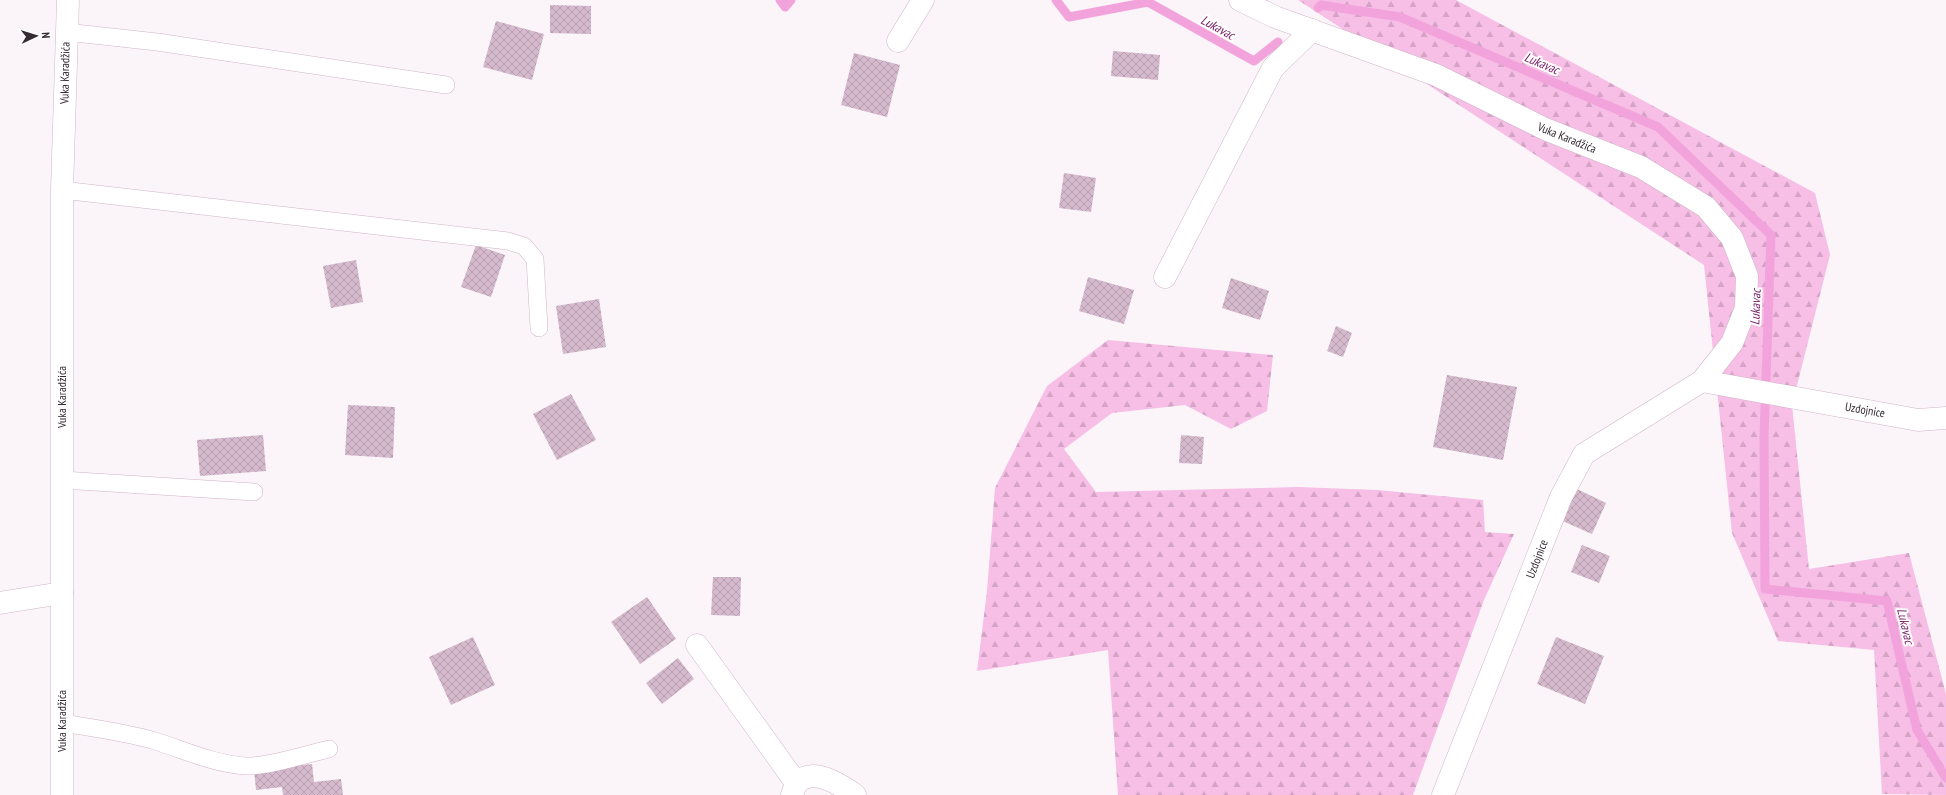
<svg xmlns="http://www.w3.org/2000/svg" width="1946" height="795" font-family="'PT Sans Narrow',sans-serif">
	<defs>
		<pattern id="forest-firs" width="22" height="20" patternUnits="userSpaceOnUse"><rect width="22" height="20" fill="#f7bee6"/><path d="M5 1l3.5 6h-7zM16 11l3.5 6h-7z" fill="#d4a3c6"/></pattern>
		<pattern id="building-cross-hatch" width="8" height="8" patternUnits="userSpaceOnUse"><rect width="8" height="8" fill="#d5b9cc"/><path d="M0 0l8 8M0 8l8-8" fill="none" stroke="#b79fb0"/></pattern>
	</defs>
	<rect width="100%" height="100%" fill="#fbf5f9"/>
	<g fill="url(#forest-firs)">
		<path d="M1298 0H1456L1815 193 1830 255 1792 405 1809 569 1909 553 1946 694V795L1882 794 1874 650 1778 641 1732 533 1704 265Z"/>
		<path d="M1108 340 1273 355 1267 411 1231 429 1185 405 1112 413 1064 449 1096 492 1299 487 1377 490 1483 500 1485 532 1514 534 1484 600 1413 795H1118L1108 650 977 671 987 591 995 488 1047 386Z"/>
	</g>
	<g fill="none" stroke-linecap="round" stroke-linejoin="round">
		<g stroke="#f3a3dc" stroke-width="9">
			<path d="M780 0 785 7 791 0"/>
			<path d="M1056 0 1069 17 1148 2 1254 61 1278 42"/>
			<path d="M1318 8 1321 5 1400 17 1658 127 1771 235 1764 436 1765 589 1887 601 1917 730 1946 778"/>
		</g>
	</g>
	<g fill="url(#building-cross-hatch)">
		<path d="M550 5 591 6V34L550 33Z"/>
		<path d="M496 21 544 34 532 80 483 67Z"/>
		<path d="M1113 51 1160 55 1158 80 1111 76Z"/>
		<path d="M854 53 900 65 887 117 841 105Z"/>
		<path d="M1064 173 1096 178 1091 212 1059 208Z"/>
		<path d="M476 245 505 255 491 297 461 287Z"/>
		<path d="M356 260 363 302 331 308 323 266Z"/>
		<path d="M1088 277 1134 290 1124 324 1079 311Z"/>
		<path d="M1231 278 1269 291 1260 320 1222 308Z"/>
		<path d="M599 299 606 347 563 354 556 306Z"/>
		<path d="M1336 326 1352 333 1343 357 1327 351Z"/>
		<path d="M1447 375 1517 387 1503 460 1433 447Z"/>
		<path d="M571 394 596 440 557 460 533 414Z"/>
		<path d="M348 405 395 407 393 458 345 455Z"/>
		<path d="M263 435 266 471 200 476 197 440Z"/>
		<path d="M1181 435 1204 437 1202 464 1179 463Z"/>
		<path d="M1573 487 1606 503 1592 534 1558 519Z"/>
		<path d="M1582 545 1610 556 1599 583 1571 572Z"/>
		<path d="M713 577H741L740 616 711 615Z"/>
		<path d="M647 597 676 639 640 664 611 622Z"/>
		<path d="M473 637 495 685 451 705 429 657Z"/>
		<path d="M1556 637 1604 656 1585 704 1537 684Z"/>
		<path d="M678 658 694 679 662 704 646 683Z"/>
		<path d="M312 764 314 782 341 779 343 795H283L282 787 256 790 254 770Z"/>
	</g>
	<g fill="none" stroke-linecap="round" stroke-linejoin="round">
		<defs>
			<g id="lane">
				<path d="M66 32 157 42 446 85"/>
				<path d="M62 190 508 241 524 246 535 259 539 328"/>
				<path d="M62 480 254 492"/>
				<path d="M62 723C93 728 125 732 155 741 184 750 214 764 246 766 268 767 306 754 329 749"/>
			</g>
			<g id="street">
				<path d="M1240 0 1275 17 1436 75 1545 129 1641 167 1706 207 1732 238 1747 276 1746 308 1732 343 1702 381 1584 454 1561 497 1443 795"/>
				<path d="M898 41 923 0"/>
				<path d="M1165 277 1273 68 1312 30"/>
				<path d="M1702 381 1918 420 1946 418"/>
				<path d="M0 603 62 593"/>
				<path d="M697 645 797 784"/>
				<path d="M792 795C793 791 795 786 797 783 813 766 841 785 855 795"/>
			</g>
			<path id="secondary" d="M62 795V190L68 0"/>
		</defs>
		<use href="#lane" stroke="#d1b5c8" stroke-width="18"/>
		<use href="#street" stroke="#d1b5c8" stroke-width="23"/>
		<use href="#secondary" stroke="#d1b5c8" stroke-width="23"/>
		<use href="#lane" stroke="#fff" stroke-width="17"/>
		<use href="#street" stroke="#fff" stroke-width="22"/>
		<use href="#secondary" stroke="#fff" stroke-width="22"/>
	</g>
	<g text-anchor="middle" stroke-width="4" stroke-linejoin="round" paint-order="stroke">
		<g font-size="12" fill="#352a32" stroke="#fff">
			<text transform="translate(65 73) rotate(-89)" y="4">Vuka Karadžića</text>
			<text transform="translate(1567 138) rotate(22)" y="4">Vuka Karadžića</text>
			<text transform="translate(62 397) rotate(-90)" y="4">Vuka Karadžića</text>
			<text transform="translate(1865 410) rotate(10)" y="4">Uzdojnice</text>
			<text transform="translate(1537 559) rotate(-69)" y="4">Uzdojnice</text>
			<text transform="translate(62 721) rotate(-90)" y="4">Vuka Karadžića</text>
		</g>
		<g font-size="13" font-style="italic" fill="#761963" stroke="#fff">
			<text transform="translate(1218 27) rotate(29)" y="5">Lukavac</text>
			<text transform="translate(1542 63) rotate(23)" y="5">Lukavac</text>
			<text transform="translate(1755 307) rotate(-88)" y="5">Lukavac</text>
			<text transform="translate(1906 626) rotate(77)" y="5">Lukavac</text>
		</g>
	</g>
	<g transform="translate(36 36) rotate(86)" stroke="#ffffff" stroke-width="3" paint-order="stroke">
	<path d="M0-3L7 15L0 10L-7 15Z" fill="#352a32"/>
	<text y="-6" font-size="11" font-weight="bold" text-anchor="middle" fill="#352a32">N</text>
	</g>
</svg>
